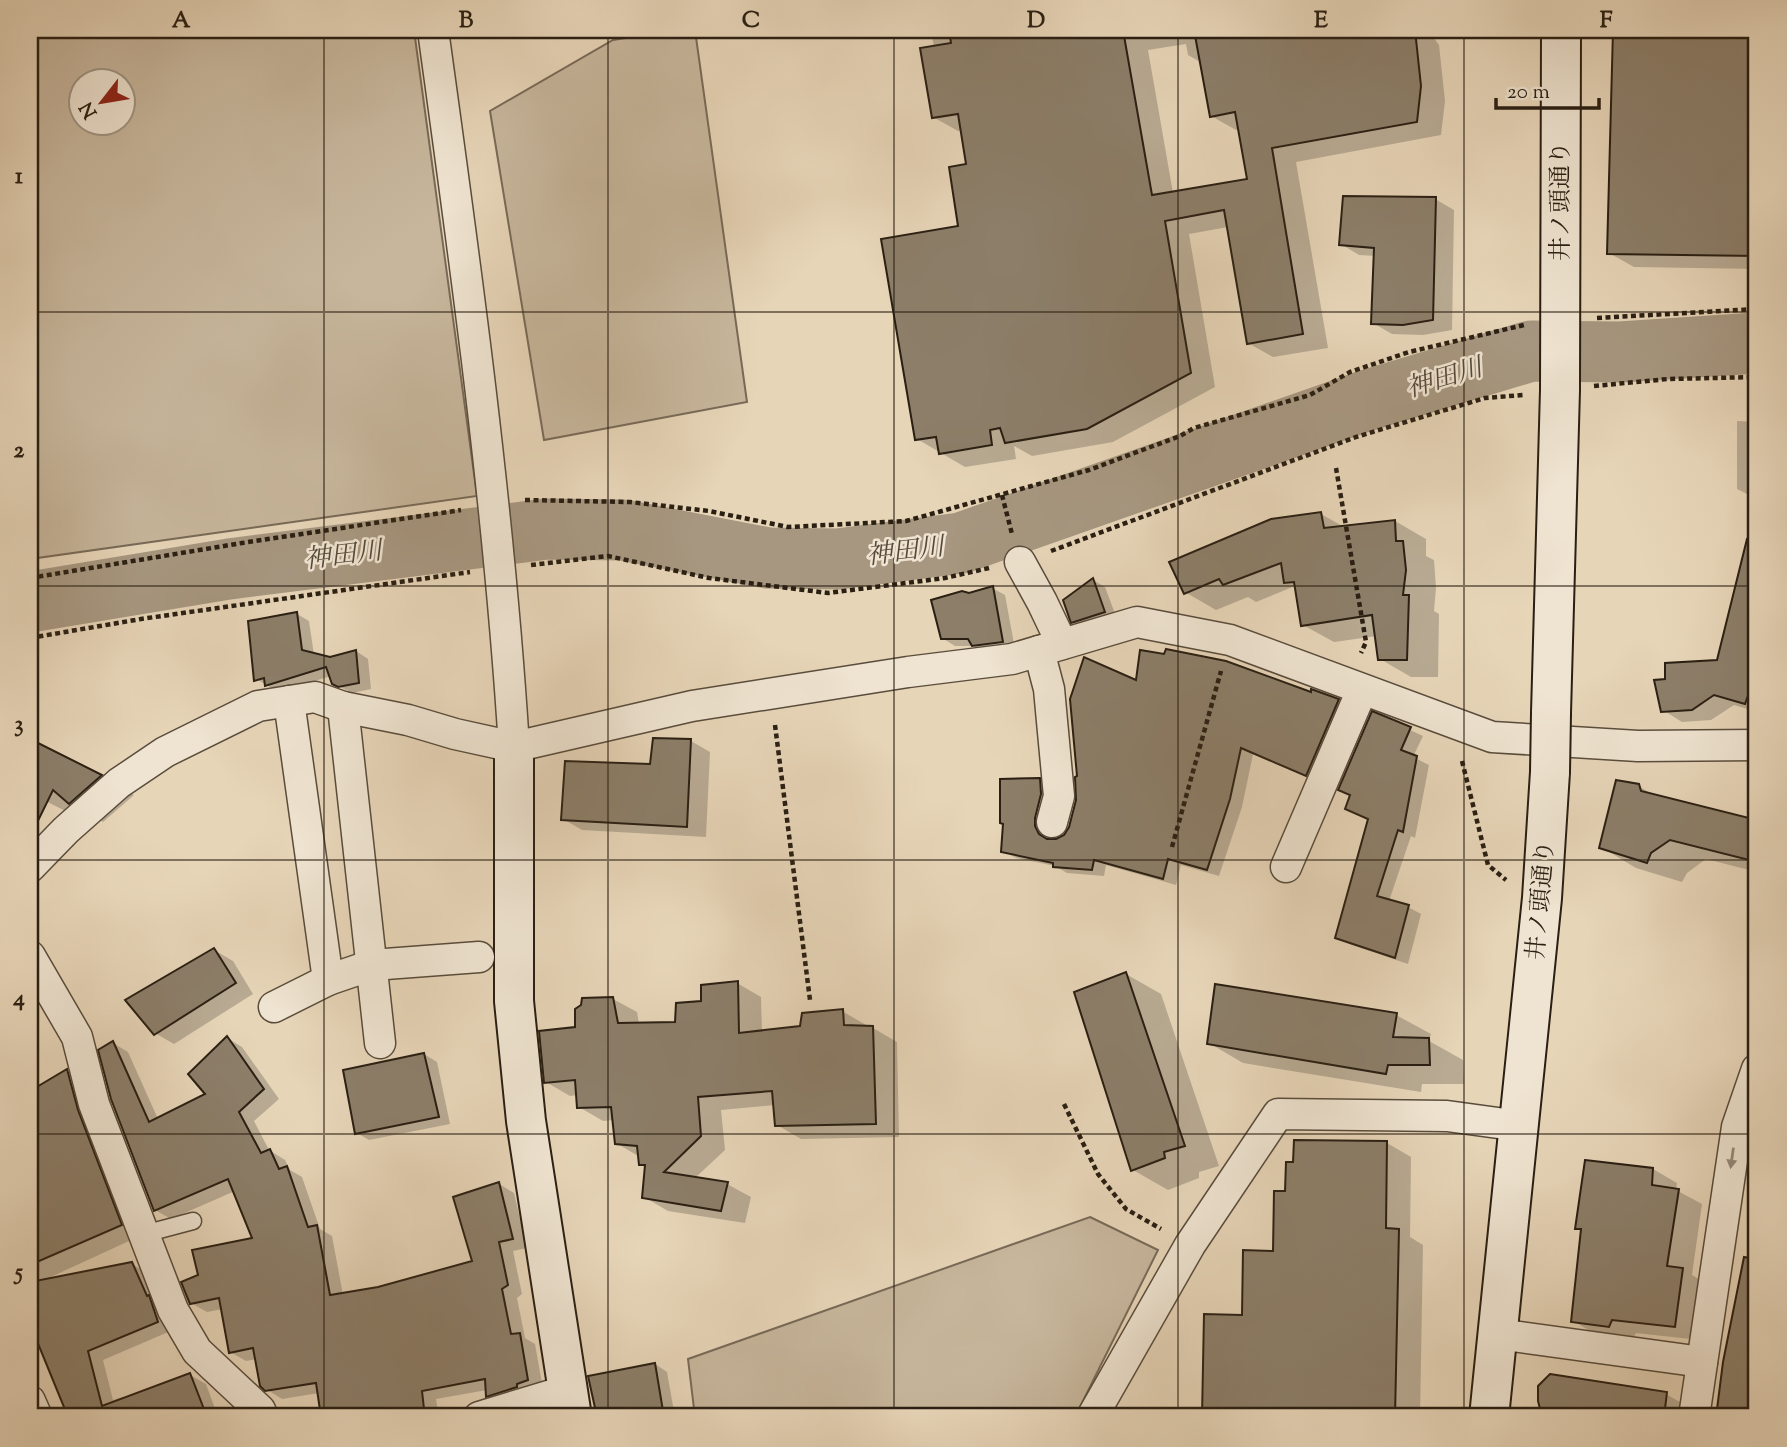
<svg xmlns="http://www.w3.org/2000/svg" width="1787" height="1447" font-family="'Sorts Mill Goudy','Noto Serif JP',serif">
	<rect width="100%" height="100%" fill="#e7d5b8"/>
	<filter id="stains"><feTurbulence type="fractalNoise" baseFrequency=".00286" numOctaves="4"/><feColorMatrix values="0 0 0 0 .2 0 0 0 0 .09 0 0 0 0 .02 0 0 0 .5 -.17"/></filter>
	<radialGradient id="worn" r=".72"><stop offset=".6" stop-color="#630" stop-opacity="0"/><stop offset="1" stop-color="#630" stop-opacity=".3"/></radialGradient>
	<g fill="#c7b69c" stroke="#786a58" stroke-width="2" fill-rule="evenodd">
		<path d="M30 30H414L477 496 30 559ZM80 80H122V122H80Z"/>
		<path d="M676 30H695L747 402 544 440 490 111 613 40Z"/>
		<path d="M1090 1217 1158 1250 1075 1417H695L688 1359Z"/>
	</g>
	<g fill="#0003" fill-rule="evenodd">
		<path d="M931 30H1428L1439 45 1445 101 1441 135 1296 162 1328 348 1273 357 1248 343 1228 227 1189 234 1215 387 1113 442 1032 456 1014 446 1016 459 965 467 917 439 960 227 968 166 962 130 958 131 933 117 934 47ZM1186 44 1188 55 1202 63 1211 116 1236 130 1240 129 1249 181 1173 193 1148 50Z"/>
		<path d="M1614 30H1757V269L1634 267 1609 253Z"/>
		<path d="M1435 199 1454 210 1452 330 1423 335 1392 334 1373 323 1376 256 1359 255 1341 244Z"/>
		<path d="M1737 421 1757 422V499L1737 489Z"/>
		<path d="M1757 508V712L1734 705 1711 720 1682 722 1663 710 1667 680 1718 661Z"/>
		<path d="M1321 514 1344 527 1395 521 1426 539V556L1434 560 1436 588 1434 611 1439 614 1438 677H1411L1380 659 1377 636 1334 642 1303 625 1297 588 1295 586 1256 602 1248 597 1216 610 1185 592Z"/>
		<path d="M1093 580 1105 587 1117 619 1085 629 1073 622Z"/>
		<path d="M992 588 1005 595 1015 649 986 652 974 646H955L942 638Z"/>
		<path d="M297 614 309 621 314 655 330 659 356 651 368 659 371 689 352 693 333 683 331 676 279 692 256 679Z"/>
		<path d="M1138 683 1313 695V691L1351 708 1319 782 1253 754 1242 807 1219 876 1181 865 1176 885 1106 865 1104 876 1067 873 1055 866 1016 858 1003 851 1039 779 1052 787 1047 834 1050 841H1056L1065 836Z"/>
		<path d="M1373 713 1423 736 1413 757 1429 765 1415 838 1411 836 1389 901 1408 907 1421 914 1408 964 1349 944 1337 937 1370 820 1347 809Z"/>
		<path d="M30 741 101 776 134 795 103 822 85 811 81 819 30 793Z"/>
		<path d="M691 741 710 752 706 837 582 830 563 819Z"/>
		<path d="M1638 786 1656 796 1757 822V872L1706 859 1687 873 1682 882 1636 868 1601 847Z"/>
		<path d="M214 950 233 961 253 994 174 1044 155 1033Z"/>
		<path d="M1126 974 1161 994 1219 1166 1199 1172V1178L1168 1190 1133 1170Z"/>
		<path d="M737 983 761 997 762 1032 802 1028 842 1011 866 1025 867 1027 873 1028 897 1042 899 1137 801 1139 777 1125 775 1105 721 1110 725 1150 695 1178 727 1184 751 1197 745 1223 668 1211 644 1197 646 1168 640 1164V1157L616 1143 614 1120 603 1121 579 1107 578 1095 570 1096 546 1082 577 1028 613 999 637 1012 639 1024 676 1023 702 1002Z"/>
		<path d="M1396 1015 1431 1034 1429 1041 1463 1060 1464 1084H1422L1421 1092 1243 1063 1209 1043Z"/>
		<path d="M227 1038 242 1047 279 1099 254 1121 269 1150 285 1160 290 1170 302 1177 320 1229 332 1236 343 1295 379 1289 474 1262 499 1184 514 1193 527 1248 513 1251 522 1294 517 1298 525 1338 535 1344 543 1389 503 1404 487 1396V1390L436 1399 439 1417H323L319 1393 282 1399 266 1389 257 1359 246 1361 230 1352 223 1309 207 1312 191 1303 254 1239 235 1191 171 1219 155 1210 113 1043 128 1052 158 1119 208 1095Z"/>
		<path d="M424 1054 437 1062 450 1124 369 1140 357 1133Z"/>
		<path d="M67 1071 86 1082 140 1236 40 1282 132 1264 147 1273 173 1330 103 1360 113 1400 123 1397 126 1399 190 1375 206 1384 218 1417H64L69 1415 30 1319V1087L37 1089Z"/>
		<path d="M1387 1143 1411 1157 1410 1237 1423 1245 1420 1417H1204L1206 1316 1244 1317 1275 1252 1287 1193Z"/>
		<path d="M1653 1169 1677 1183 1676 1190 1702 1204 1692 1275 1706 1283 1699 1340 1636 1333 1633 1339 1597 1335 1573 1321 1583 1231 1576 1228Z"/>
		<path d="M1739 1294 1757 1297V1417H1718L1725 1362Z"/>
		<path d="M655 1364 667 1372 675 1417H598Z"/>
		<path d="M1540 1387 1666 1394 1692 1409 1691 1417H1539Z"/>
	</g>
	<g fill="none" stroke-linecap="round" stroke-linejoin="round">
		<path stroke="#a79780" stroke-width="61" d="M30 602 229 569 547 529 623 530 768 558 838 559 961 543 1365 401 1531 351 1620 352 1757 343"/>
	</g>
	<g fill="#8c7e69" stroke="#2a1f13" stroke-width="2">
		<path d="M949 30H1123L1152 195 1247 179 1235 112 1210 117 1194 30H1415L1421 86 1417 122 1272 148 1303 334 1247 344 1224 210 1165 221 1191 373 1087 429 1005 443 1000 428 990 430 992 445 939 454 936 437 915 440 881 239 958 226 949 167 966 164 958 114 932 118 920 48 951 43Z"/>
		<path d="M1613 30H1752L1751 60H1757V256L1607 254Z"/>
		<path d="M1343 196 1436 197 1433 320 1403 325 1371 324 1374 248 1339 245Z"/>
		<path d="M1321 512 1324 528 1395 520 1396 541H1403L1406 570 1403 595H1409L1407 660H1378L1372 615 1301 626 1294 582 1284 583 1281 563 1223 585 1219 579 1184 594 1169 562 1271 519Z"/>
		<path d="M1747 539 1757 541V695L1749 693 1745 704 1714 695 1692 710 1661 712 1654 680 1665 679V663L1717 660Z"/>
		<path d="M1093 578 1105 612 1071 623 1063 600Z"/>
		<path d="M993 586 1003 642 972 646 968 639H941L931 600 962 591 969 593Z"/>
		<path d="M297 612 302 650 330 657 356 650 359 683 338 687 332 684 326 667 265 686 264 678 254 681 248 621Z"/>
		<path d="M1166 649 1226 661 1311 692V689L1339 699 1306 776 1241 748 1230 799 1207 870 1168 859 1163 879 1094 860 1092 870 1053 867V863L1001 852 1003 824 1000 823V779L1040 778 1041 794 1035 818V826L1039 834 1047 839H1056L1064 835 1069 827 1076 800 1075 777 1077 776 1070 699 1084 657 1136 680 1140 650 1164 654Z"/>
		<path d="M1372 711 1411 727 1401 750 1417 756 1403 832 1398 830 1377 896 1409 905 1395 958 1335 938 1368 819 1345 809 1350 795 1338 790Z"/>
		<path d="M653 738 691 739 687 827 561 820 565 761 650 764Z"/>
		<path d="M30 739 102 775 69 804 53 790 30 837Z"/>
		<path d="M1616 780 1639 784 1641 791 1757 820V862L1670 840 1651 853 1647 863 1599 848Z"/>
		<path d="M214 948 236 983 154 1035 125 1000Z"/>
		<path d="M1126 972 1185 1146 1164 1152 1165 1158 1131 1171 1074 992Z"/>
		<path d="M738 981 739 1033 800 1026 802 1013 843 1009 844 1025 873 1026 876 1124 775 1126 772 1091 698 1097 701 1136 664 1172 728 1182 721 1211 642 1198 645 1165H639L637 1146 615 1144 611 1107 577 1108 575 1080 544 1083 539 1031 575 1027V1009L581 1005 582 998 613 997 618 1023 675 1022 676 1003 701 1001V985Z"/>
		<path d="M1215 984 1397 1013 1393 1037 1429 1038 1430 1065H1388L1386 1074 1207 1044Z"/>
		<path d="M227 1036 264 1089 239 1112 261 1153 270 1149 279 1169 287 1166 308 1227 317 1225 330 1295 378 1287 472 1261 453 1197 499 1182 513 1239 499 1242 508 1285 502 1289 511 1334 520 1333 528 1380 517 1384V1387L486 1397 485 1379 422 1391 424 1409 378 1415V1417H321L316 1383 265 1391 260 1386 253 1348 229 1353 219 1298 190 1304 181 1282 198 1275 192 1250 252 1238 228 1179 154 1211 111 1099 98 1050 113 1041 149 1122 205 1094 188 1074Z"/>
		<path d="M424 1053 439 1117 355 1134 343 1070Z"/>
		<path d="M67 1069 78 1110 122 1225 30 1265V1091Z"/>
		<path d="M1294 1140 1387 1141 1386 1228 1399 1229 1395 1417H1202L1204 1314 1242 1315 1243 1250 1273 1251 1274 1191H1285L1286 1162H1293Z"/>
		<path d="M1585 1160 1653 1168 1652 1185 1679 1189 1667 1266 1683 1268 1675 1327 1612 1320 1609 1327 1571 1322 1581 1229H1575Z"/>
		<path d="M1744 1257 1757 1259V1374L1750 1417H1716L1723 1362Z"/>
		<path d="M132 1262 147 1296 149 1295 158 1322 88 1351 102 1406 190 1373 207 1417H68L30 1324V1282Z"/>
		<path d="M655 1363 664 1417H597L588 1376Z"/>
		<path d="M1550 1374 1667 1392 1664 1417H1542L1538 1401V1386Z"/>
	</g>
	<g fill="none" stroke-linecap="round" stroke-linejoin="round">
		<defs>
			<path id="lane" d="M144 1234 193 1221"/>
			<g id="street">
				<path d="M433 30C466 268 499 507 514 747"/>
				<path d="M1020 562 1042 602 1062 644"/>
				<path d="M1039 651 1049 689 1059 796 1052 822"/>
				<path d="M289 701 328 980"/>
				<path d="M343 707 380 1043"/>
				<path d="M30 867 66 830 119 783 165 752 258 706 315 697 343 707 408 720 455 734 514 747 692 706 908 672 1012 659 1137 622 1230 640 1492 737 1638 746 1757 745"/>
				<path d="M1286 867 1362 690"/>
				<path d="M30 956 77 1037 94 1104 173 1310 197 1351 260 1410 263 1417"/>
				<path d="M274 1007 328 980 372 965 479 957"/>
				<path d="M1498 1334 1702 1362"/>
				<path d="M30 1401 37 1417"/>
				<path d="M479 1417 568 1390"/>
				<path d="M1092 1417 1190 1245 1278 1114 1447 1116 1520 1126"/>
				<path d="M1694 1417 1737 1127 1757 1069"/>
			</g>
			<g id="secondary">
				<path d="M1551 713 1560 390 1561 30"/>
				<path d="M514 747V1001L526 1121 572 1417"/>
				<path d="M1489 1417 1542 898 1550 772"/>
			</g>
		</defs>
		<use href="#lane" stroke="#594c3c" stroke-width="19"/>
		<use href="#street" stroke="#594c3c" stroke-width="33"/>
		<use href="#secondary" stroke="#2a1f13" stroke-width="42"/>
		<g stroke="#2a1f13" stroke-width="4.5" stroke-dasharray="5 3.5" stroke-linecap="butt">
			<path d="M1597 318 1757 309"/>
			<path d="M1594 386 1668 379 1757 377"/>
			<path d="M1336 468 1366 642 1361 653"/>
			<path d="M1002 495 1012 534"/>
			<path d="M525 500 630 502 709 511 788 527 906 521 1089 470 1180 436 1194 428 1310 395 1350 372 1409 352 1524 325"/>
			<path d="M1051 551 1356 437 1485 398 1523 395"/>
			<path d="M531 565 608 556 709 578 828 593 945 578 989 568"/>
			<path d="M30 578 242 543 461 510"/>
			<path d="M30 638 141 619 470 572"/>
			<path d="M775 725 810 1000"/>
			<path d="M1462 761 1488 865 1506 880"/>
			<path d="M1172 847 1221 671"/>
			<path d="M1064 1104 1098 1174 1126 1209 1161 1229"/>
		</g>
		<use href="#lane" stroke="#efe4d1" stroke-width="16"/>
		<use href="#street" stroke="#efe4d1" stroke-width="30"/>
		<use href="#secondary" stroke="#efe4d1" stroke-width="38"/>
		<defs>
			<path id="secondary-bridge" d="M1550 772 1551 713"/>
		</defs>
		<use href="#secondary-bridge" stroke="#2a1f13" stroke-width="42" stroke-linecap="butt"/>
		<use href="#secondary-bridge" stroke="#efe4d1" stroke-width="38"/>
	</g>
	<defs><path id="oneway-solid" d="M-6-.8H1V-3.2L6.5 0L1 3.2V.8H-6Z" transform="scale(1.75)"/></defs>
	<use fill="#968b7c" href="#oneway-solid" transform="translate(1732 1158) rotate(98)"/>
	<path fill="none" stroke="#2a1f13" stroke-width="2" stroke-opacity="0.55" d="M324 30V1417M608 30V1417M894 30V1417M1178 30V1417M1464 30V1417M30 312H1757M30 586H1757M30 860H1757M30 1134H1757"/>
	<g text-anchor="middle" stroke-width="5" stroke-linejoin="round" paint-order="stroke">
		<g font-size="24" fill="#2a1f13" stroke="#efe4d1">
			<text transform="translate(1560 201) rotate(-90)" y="8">井ノ頭通り</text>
			<text transform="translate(1540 900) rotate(-85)" y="8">井ノ頭通り</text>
		</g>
		<g font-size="26" font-style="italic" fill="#564939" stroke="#efe4d1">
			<text transform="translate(1444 377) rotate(-17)" y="9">神田川</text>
			<text transform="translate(905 550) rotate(-7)" y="9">神田川</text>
			<text transform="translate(343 554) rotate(-7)" y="9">神田川</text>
		</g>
	</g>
	<rect width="1787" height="1447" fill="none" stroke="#e7d5b8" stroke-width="77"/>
	<g transform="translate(102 102) rotate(239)"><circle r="33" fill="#efe4d1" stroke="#a09585" stroke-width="2"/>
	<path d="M0-5L12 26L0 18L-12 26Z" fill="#8f2418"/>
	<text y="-10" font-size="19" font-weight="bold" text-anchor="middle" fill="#2a1f13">N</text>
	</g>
	<path d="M1496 98v10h103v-10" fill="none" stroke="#2a1f13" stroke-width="3.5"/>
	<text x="1507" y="98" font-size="21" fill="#2a1f13" stroke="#efe4d1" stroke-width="5" paint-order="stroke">20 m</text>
	<rect x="38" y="38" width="1710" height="1370" fill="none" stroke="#2a1f13" stroke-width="2.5"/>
	<g font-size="23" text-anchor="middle" font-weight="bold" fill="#2a1f13">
		<text x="181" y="27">A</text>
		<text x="466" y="27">B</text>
		<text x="751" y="27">C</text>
		<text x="1036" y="27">D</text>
		<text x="1321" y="27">E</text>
		<text x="1606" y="27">F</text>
		<text x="19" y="183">1</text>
		<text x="19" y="457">2</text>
		<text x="19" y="731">3</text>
		<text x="19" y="1005">4</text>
		<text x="19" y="1279">5</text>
	</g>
	<rect width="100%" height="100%" filter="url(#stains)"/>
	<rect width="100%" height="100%" fill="url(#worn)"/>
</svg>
